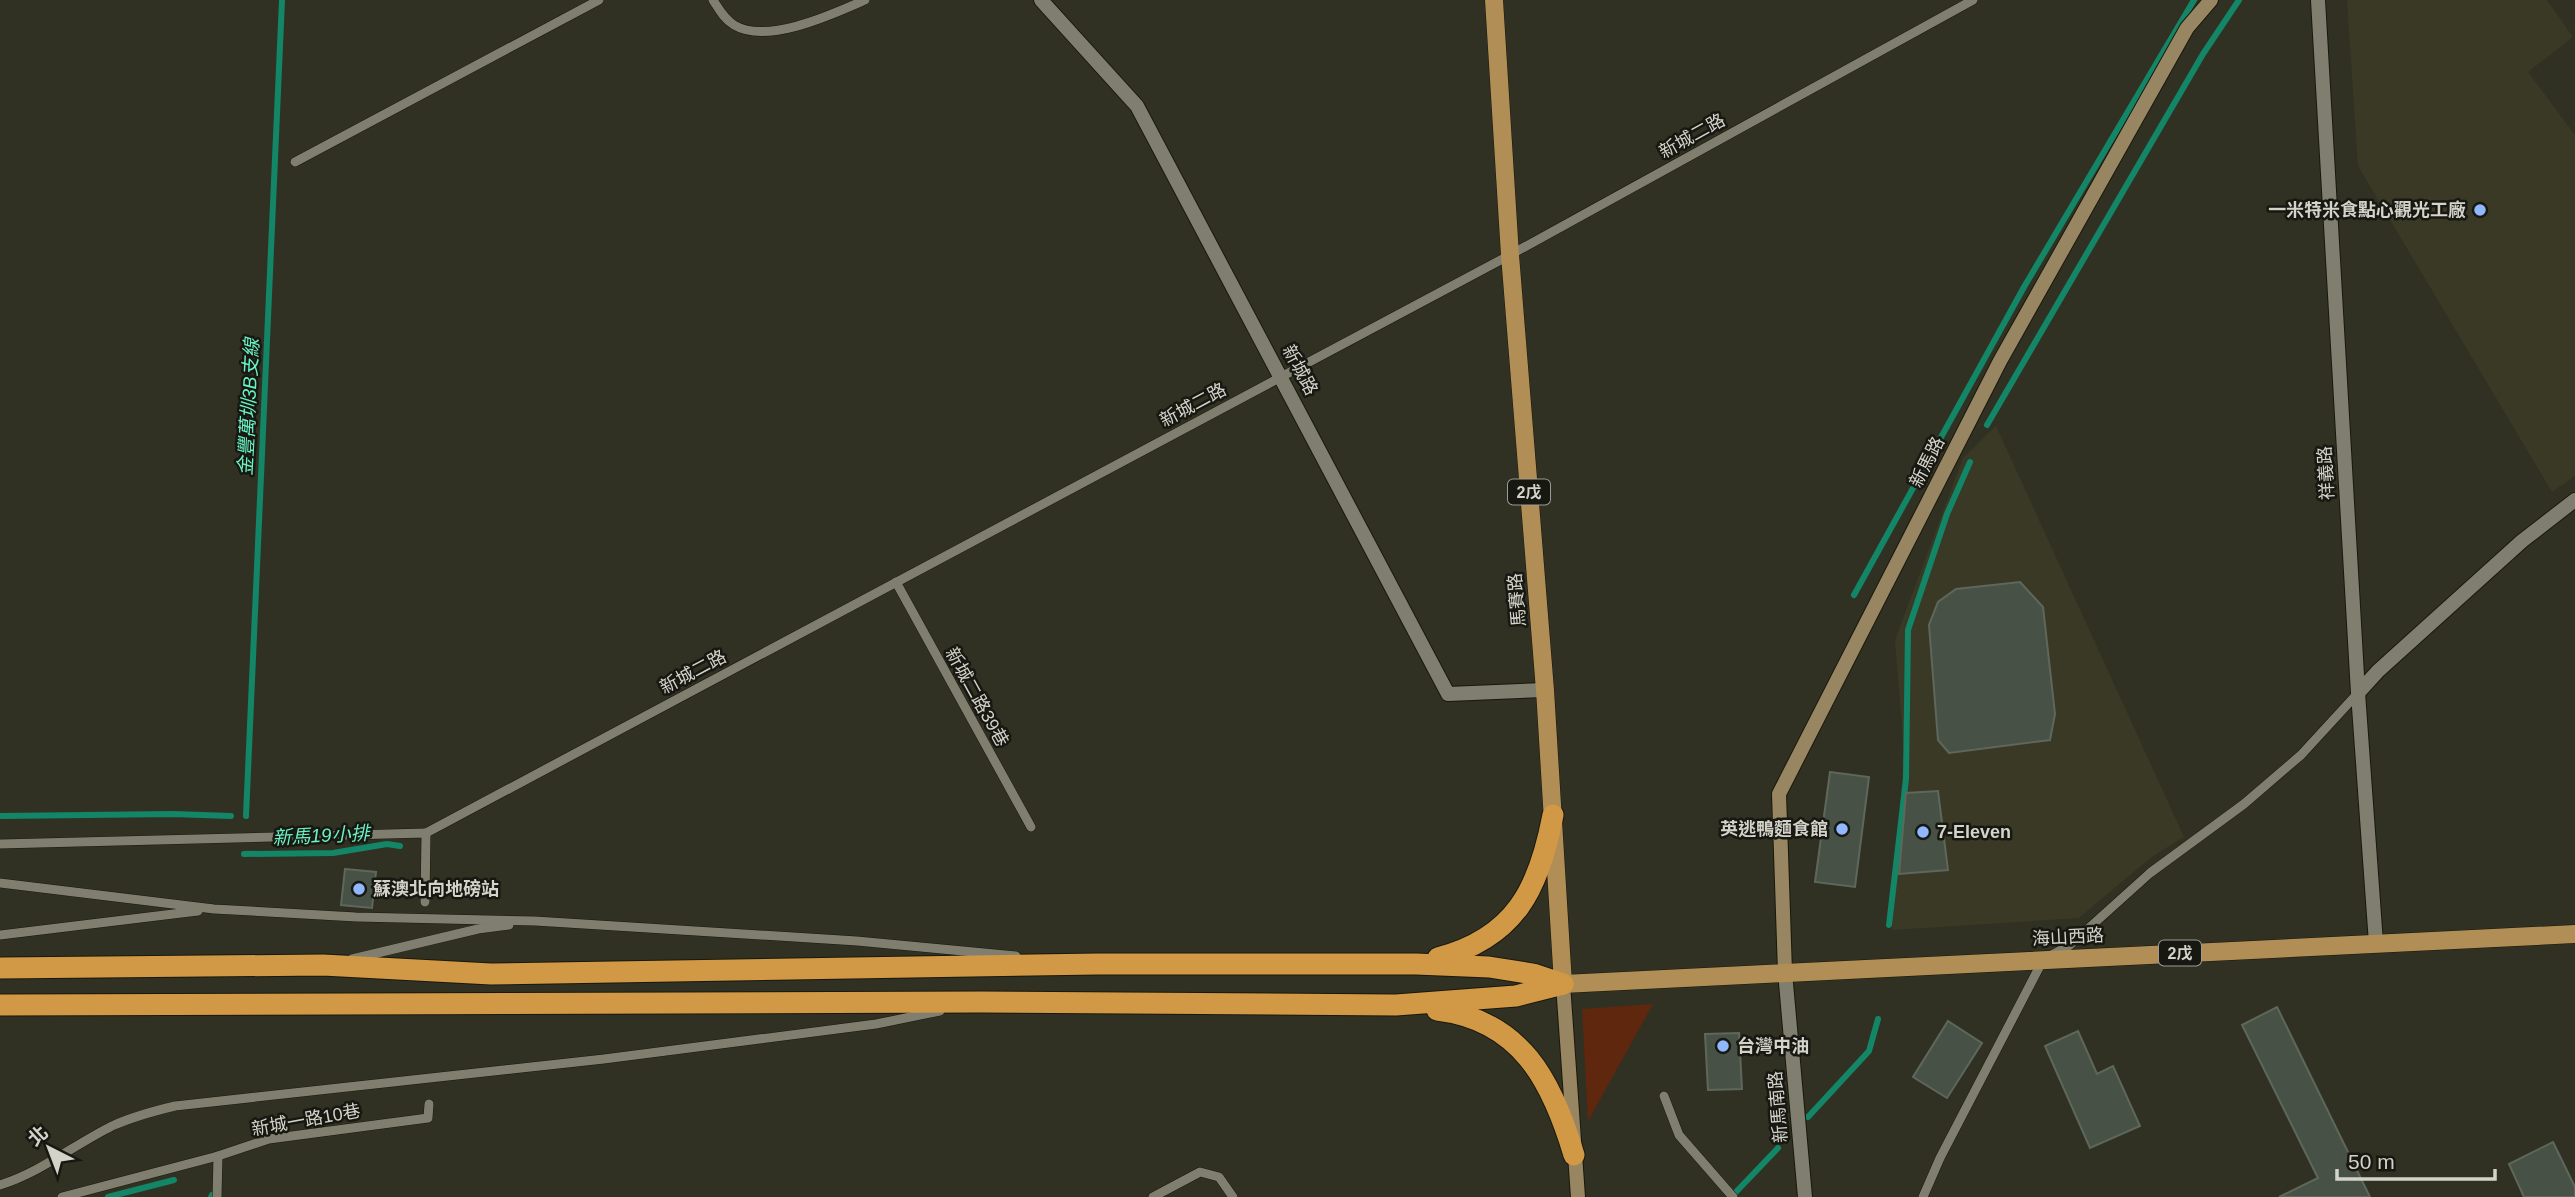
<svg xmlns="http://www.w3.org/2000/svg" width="2575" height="1197" font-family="Arial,'Noto Sans TC',sans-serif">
	<rect width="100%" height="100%" fill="#313123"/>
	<g fill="#3a3925">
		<path d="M2347 0H2547L2573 37 2528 72 2575 135V476L2552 492 2358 166Z"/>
		<path d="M1996 426 2184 837 2150 858 2079 918 1892 930 1904 750 1895 640 1963 458Z"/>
	</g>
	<path fill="#5f270d" d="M1653 1004 1588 1121 1582 1009Z"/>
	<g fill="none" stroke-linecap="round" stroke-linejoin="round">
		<g stroke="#128667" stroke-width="6">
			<path d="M1987 425 2203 54 2239 0"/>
			<path d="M1854 595 2024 287 2194 0"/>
			<path d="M0 816 173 814 231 816"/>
			<path d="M246 816 282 0"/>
			<path d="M244 854 333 853 387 844 400 846"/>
			<path d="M1889 925 1906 779 1908 630 1947 514 1970 462"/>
			<path d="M1808 1117 1869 1051 1878 1019"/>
			<path d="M1735 1193 1778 1148"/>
			<path d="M108 1197 174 1180"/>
			<path d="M211 1197 212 1195"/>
		</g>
	</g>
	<g fill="#485145" stroke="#5e675b" stroke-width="2">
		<path d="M2020 582 2043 607 2055 714 2050 740 1949 753 1938 740 1929 625 1938 602 1956 589Z"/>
		<path d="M1830 772 1869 777 1855 887 1815 882Z"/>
		<path d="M1938 791 1948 870 1899 874 1906 793Z"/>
		<path d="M345 869 376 872 372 908 341 905Z"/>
		<path d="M2277 1007 2370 1197H2279L2318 1178 2242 1025Z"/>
		<path d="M1948 1021 1982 1043 1947 1098 1913 1077Z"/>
		<path d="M2078 1031 2097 1074 2113 1066 2140 1126 2090 1148 2045 1046Z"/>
		<path d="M1739 1033 1742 1089 1708 1090 1705 1034Z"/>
		<path d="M2553 1142 2575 1187V1197H2524L2509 1164Z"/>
	</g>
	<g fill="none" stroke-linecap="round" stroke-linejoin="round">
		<defs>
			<g id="lane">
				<path d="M713 0C719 9 724 19 734 25 767 45 833 14 865 0"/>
				<path d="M295 162 599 0"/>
				<path d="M896 582 1031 827"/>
				<path d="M426 833 1510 255 1973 0"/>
				<path d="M0 844 426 833 425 902"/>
				<path d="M0 883 214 909 356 917 535 921 857 941 1016 956"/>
				<path d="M0 935 198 911"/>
				<path d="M352 959 478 929 509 925"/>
				<path d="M1664 1096 1679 1135 1733 1197"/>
				<path d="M0 1185C41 1172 74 1145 112 1126 132 1117 154 1111 175 1106L604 1059 876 1024 940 1011"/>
				<path d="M62 1197 218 1156"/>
				<path d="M217 1197 218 1156 269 1139 428 1118 429 1104"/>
				<path d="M1153 1197 1200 1172 1219 1177 1233 1197"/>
				<path d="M1923 1197 1940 1158 2043 960 2070 945 2150 873 2244 804 2301 755 2358 693"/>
			</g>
			<g id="street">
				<path d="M1041 0 1137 106 1448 694 1545 690"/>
				<path d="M2318 0 2358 693 2376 943"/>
				<path d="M2358 693 2378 671 2522 541 2575 500"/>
				<path d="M1785 972 1805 1197"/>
			</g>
			<g id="secondary">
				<path d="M1785 972 1779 794 2000 361 2187 28 2211 0"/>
				<path d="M1563 984 1578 1197"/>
			</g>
			<path id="primary" d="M1494 0 1510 255 1545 690 1563 984 2575 934"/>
			<g id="highway">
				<path d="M1438 958C1515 938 1539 889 1553 815"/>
				<path d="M0 968 323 965 491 974 1098 964H1416L1489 967 1533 974 1563 984"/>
				<path d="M0 1005 981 1002 1396 1005 1516 996 1563 984"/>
				<path d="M1437 1010C1521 1020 1552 1081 1574 1155"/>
			</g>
		</defs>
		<use href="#lane" stroke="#19180c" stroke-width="10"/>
		<use href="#street" stroke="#19180c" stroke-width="16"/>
		<use href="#secondary" stroke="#19180c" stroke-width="16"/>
		<use href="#primary" stroke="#19180c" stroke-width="19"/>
		<use href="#highway" stroke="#19180c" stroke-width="23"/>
		<use href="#lane" stroke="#7f7e6f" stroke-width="9"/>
		<use href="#street" stroke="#7f7e6f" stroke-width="14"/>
		<use href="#secondary" stroke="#988662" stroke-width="14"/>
		<use href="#primary" stroke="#b08e56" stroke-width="18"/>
		<use href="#highway" stroke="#d19945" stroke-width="21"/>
	</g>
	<g fill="#91b8fd" stroke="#181812" stroke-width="2.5">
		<circle cx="2480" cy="210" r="7"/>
		<circle cx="1842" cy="829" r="7"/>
		<circle cx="1923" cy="832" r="7"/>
		<circle cx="359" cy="889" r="7"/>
		<circle cx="1723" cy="1046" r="7"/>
	</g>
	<g text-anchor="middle" stroke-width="5" stroke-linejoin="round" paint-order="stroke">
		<g fill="#181812" stroke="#9b9b93" stroke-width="2">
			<rect x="1508" y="479.5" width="42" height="25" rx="5"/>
			<rect x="2159" y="940.5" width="42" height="25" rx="5"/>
		</g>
		<g font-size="16" font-weight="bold" fill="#d3d3ca">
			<text x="1529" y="498">2戊</text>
			<text x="2180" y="959">2戊</text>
		</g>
		<g font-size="18" fill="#d3d3ca" stroke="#181812">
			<text transform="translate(1692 136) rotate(-29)" y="6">新城二路</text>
			<text transform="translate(1300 370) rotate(62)" y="6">新城路</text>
			<text transform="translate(1193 405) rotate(-28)" y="6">新城二路</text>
			<text transform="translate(1927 462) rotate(-63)" y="6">新馬路</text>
			<text transform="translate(2326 473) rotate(-93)" y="6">祥義路</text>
			<text transform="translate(1517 600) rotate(-95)" y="6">馬賽路</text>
			<text transform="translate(693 672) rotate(-28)" y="6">新城二路</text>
			<text transform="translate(977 697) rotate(61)" y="6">新城二路39巷</text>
			<text transform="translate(2068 937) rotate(-3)" y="6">海山西路</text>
			<text transform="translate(1778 1107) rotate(-95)" y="6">新馬南路</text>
			<text transform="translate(306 1120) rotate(-10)" y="6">新城一路10巷</text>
		</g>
		<g font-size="18" font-weight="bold" fill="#d3d3ca" stroke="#181812" text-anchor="start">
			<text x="2466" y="216" text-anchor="end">一米特米食點心觀光工廠</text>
			<text x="1828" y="835" text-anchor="end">英逃鴨麵食館</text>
			<text x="1937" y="838">7-Eleven</text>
			<text x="373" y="895">蘇澳北向地磅站</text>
			<text x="1737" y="1052">台灣中油</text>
		</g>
		<g font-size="19" font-style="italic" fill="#69f3c5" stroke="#181812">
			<text transform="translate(248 407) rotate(-87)" y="7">金豐萬圳3B支線</text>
			<text transform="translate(321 835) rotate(-3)" y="7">新馬19小排</text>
		</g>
	</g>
	<g transform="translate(49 1148) rotate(318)" stroke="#181812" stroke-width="5" paint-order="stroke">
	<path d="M0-5L12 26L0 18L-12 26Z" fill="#d3d3ca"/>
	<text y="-10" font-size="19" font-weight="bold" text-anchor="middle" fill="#d3d3ca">北</text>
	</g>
	<path d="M2337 1169v10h158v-10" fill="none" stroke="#d3d3ca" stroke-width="3.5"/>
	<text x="2348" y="1169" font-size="21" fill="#d3d3ca" stroke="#181812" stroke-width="5" paint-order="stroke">50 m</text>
</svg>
